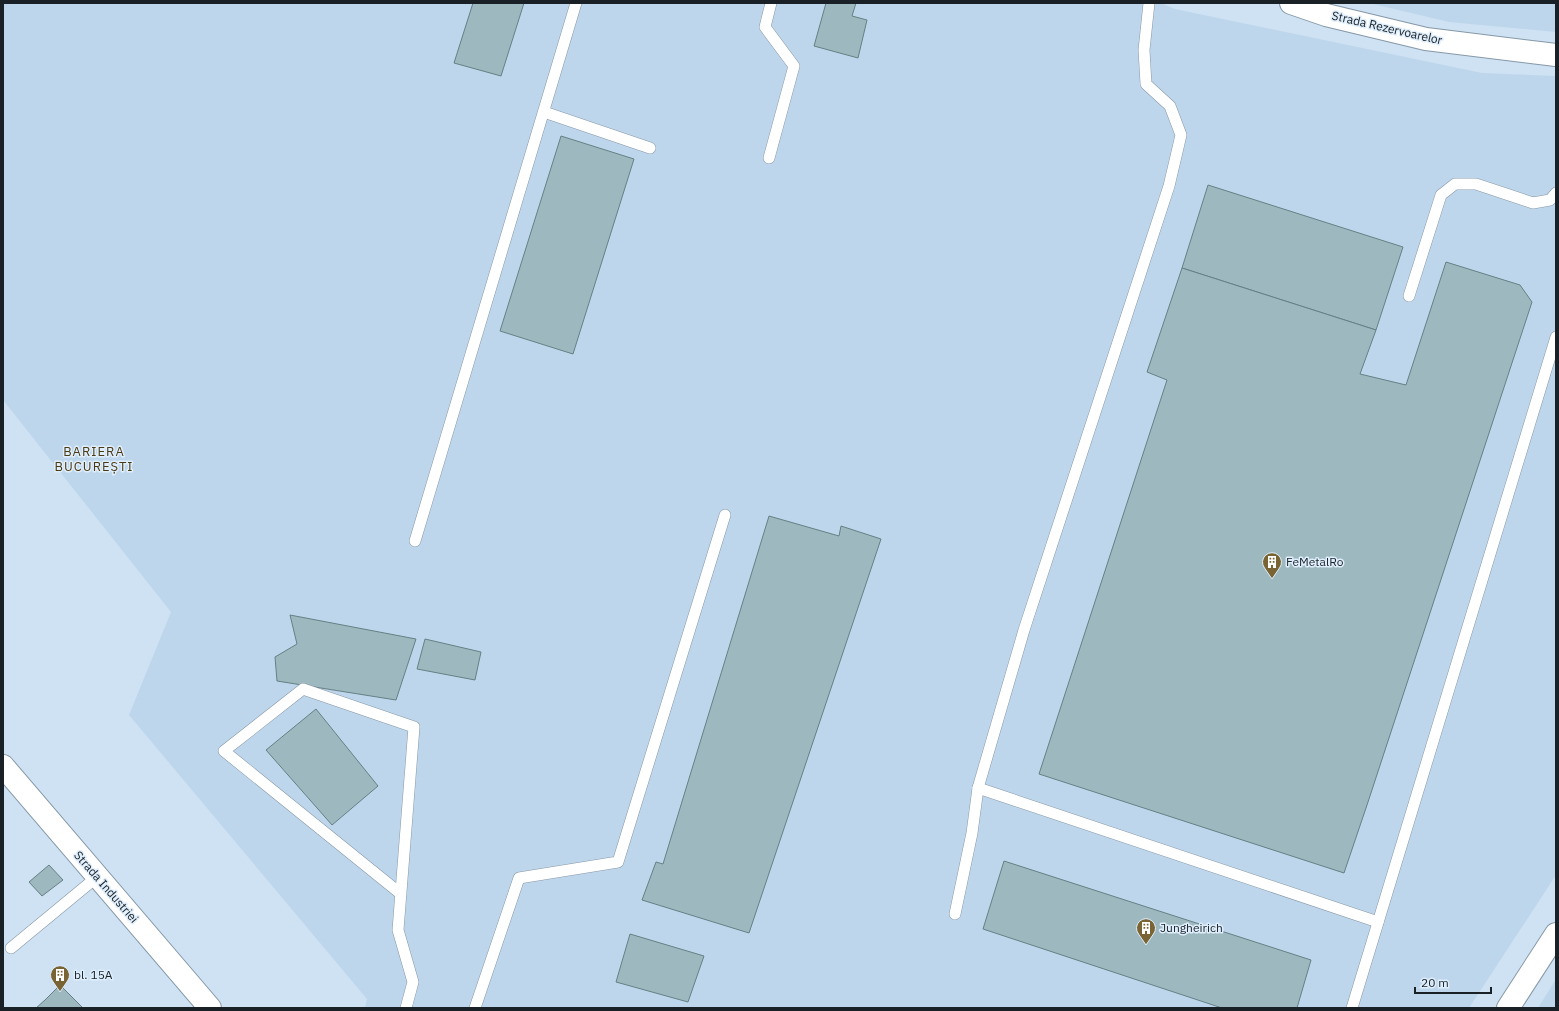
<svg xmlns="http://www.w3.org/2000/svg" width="1559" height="1011" font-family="'IBM Plex Sans',sans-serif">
	<rect width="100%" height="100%" fill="#cee2f3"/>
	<g fill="#bed6ec">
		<path d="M3 3H1161L1175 9 1482 73 1556 76V875L1469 1008H365L367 999 129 715 171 612 3 400Z"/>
		<path d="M1369 3H1556V32L1449 22Z"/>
		<path d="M1556 979V1008H1538Z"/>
	</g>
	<g fill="#9db8be" stroke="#668085">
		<path d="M473 3H524L501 76 454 63Z"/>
		<path d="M826 3H856L852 16 867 20 858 58 814 46Z"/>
		<path d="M561 136 634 159 573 354 500 331Z"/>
		<path d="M1208 185 1403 247 1376 330 1182 268Z"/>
		<path d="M1446 262 1520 285 1532 302 1368 802 1344 873 1039 774 1167 380 1147 372 1182 268 1376 330 1360 374 1406 385Z"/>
		<path d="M769 516 839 536 841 526 881 539 749 933 642 900 656 862 663 864Z"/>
		<path d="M290 615 416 639 396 700 277 681 275 657 297 644Z"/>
		<path d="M425 639 481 652 475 680 417 669Z"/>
		<path d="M316 709 378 786 332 825 266 750Z"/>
		<path d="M1004 861 1311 960 1297 1008H1222L983 929Z"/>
		<path d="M49 865 63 880 42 896 29 882Z"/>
		<path d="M630 934 704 956 688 1002 616 982Z"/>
		<path d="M60 985 83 1008H36L45 1000Z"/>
	</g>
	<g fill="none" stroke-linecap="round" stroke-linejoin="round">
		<defs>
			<g id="service">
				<path d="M544 112 650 148"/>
				<path d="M769 158 794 66 765 27 771 3"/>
				<path d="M1409 296 1441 195 1455 184H1476L1533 203 1550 200 1556 193"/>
				<path d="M415 541 576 3"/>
				<path d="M978 788 1378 922"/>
				<path d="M401 894 224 751 303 689 414 727 398 930 413 982 406 1008"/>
				<path d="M955 914 972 833 978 788 1024 630 1169 186 1181 135 1170 106 1146 84 1144 50 1149 3"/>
				<path d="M11 948 97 877"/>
				<path d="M475 1008 519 878 618 862 725 515"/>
				<path d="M1352 1008 1556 337"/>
			</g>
			<g id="minor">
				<path d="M1291 3 1326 15 1426 39 1556 55"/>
				<path d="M3 766 210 1008"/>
			</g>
			<path id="tertiary" d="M1508 1008 1556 934"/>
		</defs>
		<use href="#service" stroke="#8698a7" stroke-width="12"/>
		<use href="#minor" stroke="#8698a7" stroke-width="24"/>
		<use href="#tertiary" stroke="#8698a7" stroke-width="24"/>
		<use href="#service" stroke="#fff" stroke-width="11"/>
		<use href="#minor" stroke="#fff" stroke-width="22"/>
		<use href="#tertiary" stroke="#fff" stroke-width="22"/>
	</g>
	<defs>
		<symbol id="building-pin" viewBox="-11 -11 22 30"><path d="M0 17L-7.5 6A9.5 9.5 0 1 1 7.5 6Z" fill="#7a6434" stroke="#dfeefc"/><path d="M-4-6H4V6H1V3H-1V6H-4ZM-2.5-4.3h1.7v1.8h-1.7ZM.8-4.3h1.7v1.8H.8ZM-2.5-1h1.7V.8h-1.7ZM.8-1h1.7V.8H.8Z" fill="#fff"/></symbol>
	</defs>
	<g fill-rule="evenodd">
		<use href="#building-pin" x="1261" y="551" width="22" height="30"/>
		<use href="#building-pin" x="1135" y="917" width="22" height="30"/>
		<use href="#building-pin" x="49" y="964" width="22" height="30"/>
	</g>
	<g text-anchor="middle" stroke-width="3" stroke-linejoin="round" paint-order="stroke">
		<g font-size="12" fill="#192026" stroke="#dfeefc">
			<text transform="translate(1387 28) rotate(13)" y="4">Strada Rezervoarelor</text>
			<text transform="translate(106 887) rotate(49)" y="4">Strada Industriei</text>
		</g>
		<g font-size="12" fill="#192026" stroke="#dfeefc" text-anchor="start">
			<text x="1286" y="566">FeMetalRo</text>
			<text x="1160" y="932">Jungheirich</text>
			<text x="74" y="979">bl. 15A</text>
		</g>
		<g font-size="13" letter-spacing="1" fill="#4a3912" stroke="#dfeefc">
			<text x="94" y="456">BARIERA<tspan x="94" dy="15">BUCUREȘTI</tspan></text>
		</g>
	</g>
	<rect width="1559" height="1011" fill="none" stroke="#192026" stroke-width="8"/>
	<path d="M1415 987v6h76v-6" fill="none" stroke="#192026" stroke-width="2"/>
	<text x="1421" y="987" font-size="12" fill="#192026" stroke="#dfeefc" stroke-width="3" paint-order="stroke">20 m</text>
</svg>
